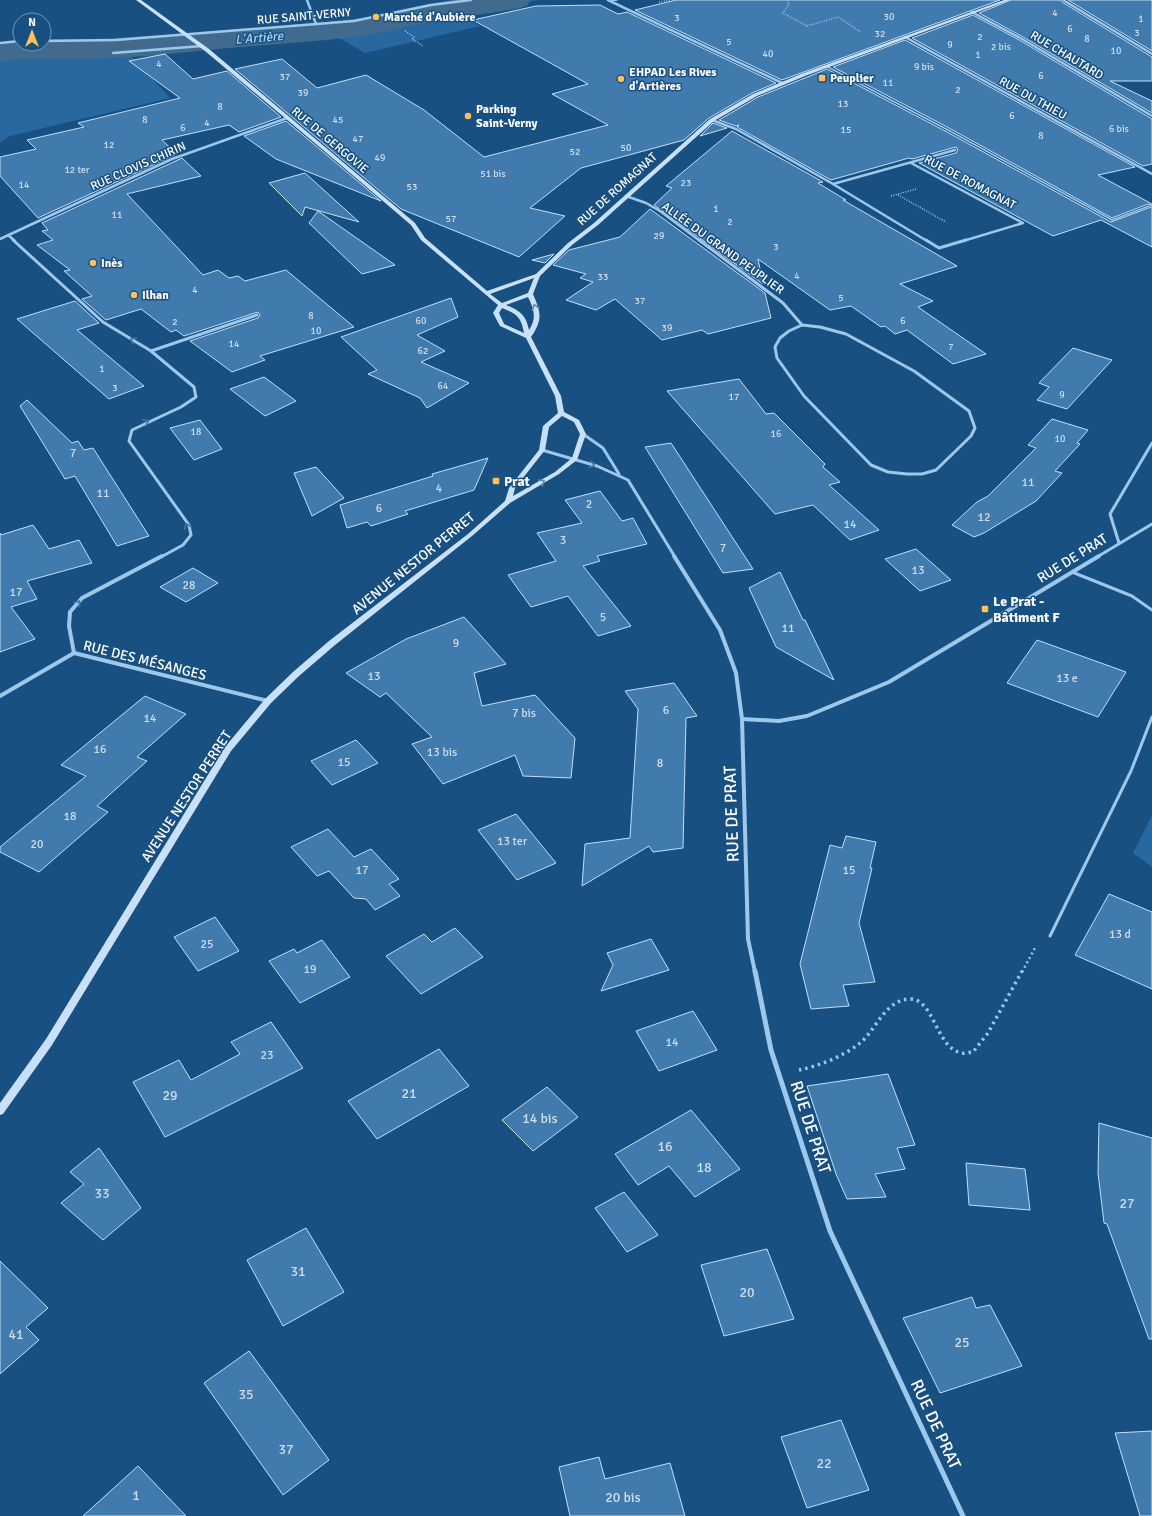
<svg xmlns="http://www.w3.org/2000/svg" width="1152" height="1516" font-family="Signika,sans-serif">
	<rect width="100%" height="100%" fill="#195082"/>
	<g fill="#2768a0">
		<path d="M527 0H540L458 11 480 26 365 53 334 35 296 36 224 43 212 42 237 39 343 32 378 27 464 9Z"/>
		<path d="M123 47 170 98 10 136 0 143V53L15 49Z"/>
		<path d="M1152 815V867L1133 853Z"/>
	</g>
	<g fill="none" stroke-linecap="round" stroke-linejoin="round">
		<path fill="#416a8f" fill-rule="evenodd" d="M454 0H531L527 6 516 9 428 22 370 35 327 40 229 48 148 56 95 59H16L0 63V43L20 39V44H44V39H95L148 36 327 22 370 17 428 4Z"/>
	</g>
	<g fill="#417aac" stroke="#c2dff9">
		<path d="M676 0H1000L782 80 635 10Z"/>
		<path d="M1011 0H1060L1062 2 1152 57V81H1110L1152 101V113L1023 37 979 13Z"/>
		<path d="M1068 0H1152V51Z"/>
		<path d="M600 5 618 14 627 12 776 83 752 93 709 118 684 140 581 168 530 208 565 216 519 257 401 209 235 69 282 59 317 88 366 75 424 110 484 157 608 125 552 94 588 84 473 20 536 6Z"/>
		<path d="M973 15 1021 41 1152 119V164L1143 166 912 38Z"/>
		<path d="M905 40 1135 167 1098 175 1152 204V247L1101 220 1053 236 919 163 956 153 958 150 956 147 912 159 909 158 831 180 737 127 739 125 736 126 719 120 758 97 827 69 947 132 1111 222 1151 207V205L1148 204 1112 218 949 128 833 67Z"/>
		<path d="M165 54 193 79 227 71 281 117 239 132 229 125 162 140 177 154 38 218 0 176V157L36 149 27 140 84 127 78 123 180 98 129 61Z"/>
		<path d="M286 121 328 156 381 201 276 159 244 136Z"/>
		<path d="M713 123 727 128 700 136Z"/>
		<path d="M732 131 823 182 818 183 846 200H843L957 266 900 284 933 301 918 307 986 354 953 364 907 330 895 334 885 326 881 327 851 306 830 310 758 259 763 284 654 205 672 188 666 186Z"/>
		<path d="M182 158 201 176 127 194 203 275 218 270 229 278 238 276 245 281 286 270 354 327 260 356 265 360 232 372 190 341 258 318 260 315 258 312 184 336 176 330 171 332 141 309 106 320 82 299 92 296 64 271 70 270 37 245 53 240 42 231 48 230 42 223Z"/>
		<path d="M305 173 359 222 305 207 302 216 269 183Z"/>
		<path d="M650 209 765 293 771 318 708 334 702 330 662 340 615 299 596 310 566 300 593 282 580 278 586 274 553 265 569 250 620 237Z"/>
		<path d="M318 211 395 265 362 274 309 223Z"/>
		<path d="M554 254 545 263 532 260Z"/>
		<path d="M451 298 458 317 417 335 445 351 421 362 469 383 427 408 420 398 368 374 377 370 341 337Z"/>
		<path d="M75 301 99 323 77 330 144 386 109 399 17 319Z"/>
		<path d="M1073 348 1112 360 1067 409 1037 400 1049 387 1039 383Z"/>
		<path d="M264 377 296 401 265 416 230 389Z"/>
		<path d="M739 379 766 414 774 413 825 464 823 467 840 482 829 485 879 530 850 540 813 505 775 514 667 391Z"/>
		<path d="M27 400 72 443 78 441 84 450 93 448 149 536 117 546 75 476 65 479 20 406Z"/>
		<path d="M1052 419 1088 430 1077 443 1080 444 1055 471 1062 473 1036 501 984 533 974 537 952 525 977 502 988 496 1036 448 1028 445Z"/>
		<path d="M200 420 222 449 194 460 170 428Z"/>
		<path d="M671 443 753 569 723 573 645 447Z"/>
		<path d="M488 458 474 490 405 511 408 514 371 526 367 522 347 528 340 505 433 476 432 474Z"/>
		<path d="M316 467 344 498 312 516 294 473Z"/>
		<path d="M600 491 622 521 633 518 647 544 597 556 600 561 583 566 631 626 598 636 568 596 531 607 508 575 556 561 537 533 582 523 565 500Z"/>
		<path d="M33 525 49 549 79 540 92 563 27 581 37 599 11 607 35 639 0 652V533L1 535Z"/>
		<path d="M916 549 951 580 920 591 885 559Z"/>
		<path d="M193 568 218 583 186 602 160 587Z"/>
		<path d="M780 572 803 620H805L834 680 776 647 749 588Z"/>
		<path d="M464 617 506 664 474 673 482 706 535 695 575 738 571 778 523 776 515 755 443 784 412 744 432 737 386 693 380 697 346 673 406 639Z"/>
		<path d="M1037 640 1126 672 1098 717 1007 683Z"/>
		<path d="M674 683 697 716 686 718 683 848 653 852 649 846 582 886 585 844 630 838 638 709 625 691Z"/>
		<path d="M145 696 186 714 137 757 147 761 97 806 108 812 39 872 0 852V847L86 776 61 765Z"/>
		<path d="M356 740 378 763 332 785 311 761Z"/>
		<path d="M516 814 556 863 517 880 478 830Z"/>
		<path d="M328 829 354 857 371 849 399 879 389 884 400 896 375 910 366 899 354 898 329 871 317 876 291 847Z"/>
		<path d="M846 836 876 842 870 868H872L859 923 875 982 843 985 849 1006 811 1009 800 964 830 845 842 848Z"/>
		<path d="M1109 894 1152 912V989L1075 955Z"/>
		<path d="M215 917 239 951 198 971 174 937Z"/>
		<path d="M455 928 483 957 421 994 386 956 424 934 432 942Z"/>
		<path d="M651 939 669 970 601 991 613 965 607 953Z"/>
		<path d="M322 940 350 977 300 1003 269 961 294 949 297 953Z"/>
		<path d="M693 1011 717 1050 659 1071 636 1031Z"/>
		<path d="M271 1022 303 1068 165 1137 133 1082 179 1060 191 1080 240 1054 231 1042Z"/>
		<path d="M439 1049 469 1086 377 1139 348 1101Z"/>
		<path d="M888 1074 915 1145 897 1148 905 1169 875 1174 886 1197 847 1199 836 1174 807 1086Z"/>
		<path d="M547 1087 578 1117 533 1151 502 1120Z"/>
		<path d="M691 1110 740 1169 695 1197 669 1166 638 1185 615 1154Z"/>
		<path d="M1099 1123 1152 1138V1339H1149L1107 1224 1104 1223 1098 1173Z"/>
		<path d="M99 1148 141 1208 103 1240 61 1203 84 1184 70 1172Z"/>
		<path d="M966 1163 1025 1169 1030 1210 969 1205Z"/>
		<path d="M624 1192 658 1235 627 1252 595 1208Z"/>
		<path d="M306 1228 344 1292 283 1326 247 1260Z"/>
		<path d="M767 1249 794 1319 724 1336 701 1265Z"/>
		<path d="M0 1261 48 1308 26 1327 39 1340 0 1374Z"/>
		<path d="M972 1297 976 1308 990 1305 1022 1366 940 1393 903 1318Z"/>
		<path d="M249 1351 329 1460 283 1495 204 1383Z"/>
		<path d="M841 1420 869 1490 807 1508 781 1437Z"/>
		<path d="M1152 1431V1516H1140L1115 1433Z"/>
		<path d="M599 1457 605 1479 670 1463 685 1516H570L559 1467Z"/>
		<path d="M138 1466 186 1516H83Z"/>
	</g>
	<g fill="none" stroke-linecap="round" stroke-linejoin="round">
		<g stroke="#9dc7eb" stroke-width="1.5" stroke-dasharray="1 1.5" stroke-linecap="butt">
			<path d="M787 0 789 4 783 13 807 26 838 17 861 32"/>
			<path d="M659 2 670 0"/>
			<path d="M405 31 414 37 412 39 423 46"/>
			<path d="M898 195 946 222"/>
			<path d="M891 196 916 189"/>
		</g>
		<path stroke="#9dc7eb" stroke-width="2.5" stroke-dasharray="2 3" stroke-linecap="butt" d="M1022 972 1035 948"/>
		<path stroke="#9dc7eb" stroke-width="3.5" stroke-dasharray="2.5 4" stroke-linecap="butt" d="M799 1070C819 1066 844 1056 860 1043 877 1029 885 999 911 999 934 1000 936 1047 961 1053 965 1054 969 1052 973 1052L988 1033 1022 971"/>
		<g stroke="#9dc7eb" stroke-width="1.5">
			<path d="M610 1 617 0"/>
			<path d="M826 66 948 130 1112 220 1149 206"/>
		</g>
		<g stroke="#9dc7eb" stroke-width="3">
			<path d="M1072 572 1132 596 1152 610"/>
			<path d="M1050 936 1131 771 1152 717"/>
		</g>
		<g stroke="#9dc7eb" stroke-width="2.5">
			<path d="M307 0 316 24"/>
			<path d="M608 0 782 83"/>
			<path d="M1063 0 1152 54"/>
			<path d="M972 12 1022 39 1152 116"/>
			<path d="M905 37 1152 174"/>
			<path d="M44 41 116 40 354 21 431 5 471 0"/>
			<path d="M0 43 20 41"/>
			<path d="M113 53 202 46"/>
			<path d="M712 120 736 129 833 184 927 241"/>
			<path d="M911 163 1023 223 963 241"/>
			<path d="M833 184 955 150"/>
			<path d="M626 196 646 203 660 211 700 241"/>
			<path d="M8 235 15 241"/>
			<path d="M0 239 172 159 287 118"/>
		</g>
		<g stroke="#9dc7eb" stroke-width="3">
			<path d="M13 240 103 322 151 351 194 387 196 397 181 407 132 430 129 441 189 525 191 535 183 545 161 557"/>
			<path d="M699 240 783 303 802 325"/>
			<path d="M926 240 939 248 966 240"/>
			<path d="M802 325 820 327 846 334 914 371 969 411 975 428 971 436 936 470 922 474H907L888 472 871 465 804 396 777 358 775 347 780 338 789 331Z"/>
			<path d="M151 351 257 315"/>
			<path d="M583 434 603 448 619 474"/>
			<path d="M542 450 597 466 628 480 675 557"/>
			<path d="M1119 543 1110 514 1152 443"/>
			<path d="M1097 557 1152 524"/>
		</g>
		<g stroke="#9dc7eb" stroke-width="4">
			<path d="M674 556 720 630 736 673 742 719 748 939 755 972"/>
			<path d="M74 653 69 626 70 612 82 598 162 556"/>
			<path d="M74 653 268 701"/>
			<path d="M0 696 74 653"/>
			<path d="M742 719 779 721 807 716 889 682 1099 556"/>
		</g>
		<path stroke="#9dc7eb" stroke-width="5" d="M755 971 771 1050 830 1231 963 1516"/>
		<path fill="#c9e1f8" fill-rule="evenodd" d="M136 0H141L209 49 415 223 425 238 487 291 536 274 568 243 594 223 710 119 753 94 801 74 1004 0H1010L805 76 757 96 714 121 598 225 572 245 540 276 533 294C541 313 543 319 531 337L561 396 564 412 579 420 586 434 577 460 559 474 510 503 472 536 335 645 299 676 271 703 231 751 52 1045 3 1114 0 1115V1103L46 1039 225 747 265 699 293 672 329 641 468 534 505 501 509 488 539 450 543 426 558 413 555 396 526 338 500 326 493 313 498 305 421 240 411 225 329 155 205 51ZM534 278 528 293 502 303 490 294ZM528 297C534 309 537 318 529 330 526 315 520 311 506 305ZM502 308C517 314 521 317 524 333L504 324 499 313ZM562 416 574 422 580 434 572 458 555 472 513 496 515 488 545 450 549 427Z"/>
	</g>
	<defs><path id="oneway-chevron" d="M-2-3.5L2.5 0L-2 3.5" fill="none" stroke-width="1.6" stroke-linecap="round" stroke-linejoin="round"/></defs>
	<g stroke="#5f8ab1">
		<use href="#oneway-chevron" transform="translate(535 307) rotate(-109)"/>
		<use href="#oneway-chevron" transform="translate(542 482) rotate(-31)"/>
	</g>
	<g stroke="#4174a2">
		<use href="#oneway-chevron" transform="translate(133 340) rotate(-149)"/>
		<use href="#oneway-chevron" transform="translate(146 422) rotate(-26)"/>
		<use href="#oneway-chevron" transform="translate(592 465) rotate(20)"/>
		<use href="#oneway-chevron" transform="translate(187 526) rotate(-114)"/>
		<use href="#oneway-chevron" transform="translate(78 603) rotate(-51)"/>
	</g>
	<g fill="#ffc057" stroke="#195082" stroke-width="1.5">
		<circle cx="376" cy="17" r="4"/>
		<rect x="818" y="74" width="8" height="8" rx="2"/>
		<circle cx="621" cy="79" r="4"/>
		<circle cx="468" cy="116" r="4"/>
		<circle cx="93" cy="263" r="4"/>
		<circle cx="134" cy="295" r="4"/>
		<rect x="492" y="477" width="8" height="8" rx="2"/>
		<rect x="981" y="605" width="8" height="8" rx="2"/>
	</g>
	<g text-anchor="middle" stroke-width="3" stroke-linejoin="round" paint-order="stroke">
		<g font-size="10" fill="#d0deea">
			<text x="1055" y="16">4</text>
			<text x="889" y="20">30</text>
			<text x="677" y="21">3</text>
			<text x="1141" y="22">1</text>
			<text x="1070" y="32">6</text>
			<text x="1137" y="36">3</text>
			<text x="880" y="37">32</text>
			<text x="980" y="40">2</text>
			<text x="1087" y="42">8</text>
			<text x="729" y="45">5</text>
			<text x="950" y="48">9</text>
			<text x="1001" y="50">2 bis</text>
			<text x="1116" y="54">10</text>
			<text x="768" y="57">40</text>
			<text x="978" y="58">1</text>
			<text x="159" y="67">4</text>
			<text x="924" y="70">9 bis</text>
			<text x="1041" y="79">6</text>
			<text x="285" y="80">37</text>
			<text x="888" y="86">11</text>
			<text x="958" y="93">2</text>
			<text x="303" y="96">39</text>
			<text x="843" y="107">13</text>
			<text x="220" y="110">8</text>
			<text x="1012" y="119">6</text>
			<text x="145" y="123">8</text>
			<text x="338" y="123">45</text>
			<text x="207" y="126">4</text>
			<text x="183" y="131">6</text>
			<text x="1119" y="132">6 bis</text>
			<text x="846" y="133">15</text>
			<text x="1041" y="139">8</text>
			<text x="358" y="142">47</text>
			<text x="109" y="148">12</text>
			<text x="626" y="151">50</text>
			<text x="575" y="155">52</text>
			<text x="380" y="161">49</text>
			<text x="77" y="173">12 ter</text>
			<text x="493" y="177">51 bis</text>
			<text x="686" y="186">23</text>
			<text x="24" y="188">14</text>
			<text x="412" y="190">53</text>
			<text x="716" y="212">1</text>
			<text x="117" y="218">11</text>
			<text x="451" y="222">57</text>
			<text x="730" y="225">2</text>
			<text x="659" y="239">29</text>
			<text x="776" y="250">3</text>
			<text x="797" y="279">4</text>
			<text x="603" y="280">33</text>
			<text x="195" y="293">4</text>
			<text x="841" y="301">5</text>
			<text x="640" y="304">37</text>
			<text x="311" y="319">8</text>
			<text x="421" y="324">60</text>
			<text x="903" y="324">6</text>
			<text x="175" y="325">2</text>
			<text x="667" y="331">39</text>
			<text x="316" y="334">10</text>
			<text x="234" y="347">14</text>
			<text x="951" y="350">7</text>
			<text x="423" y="354">62</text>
			<text x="102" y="372">1</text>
			<text x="443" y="389">64</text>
			<text x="115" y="391">3</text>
			<text x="1062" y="398">9</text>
			<text x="734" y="400">17</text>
			<text x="196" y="435">18</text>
			<text x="776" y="437">16</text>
			<text x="1060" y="442">10</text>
		</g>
		<g font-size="12" fill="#fff" stroke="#195082">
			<text transform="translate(304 16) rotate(-5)" y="4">RUE SAINT-VERNY</text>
			<text transform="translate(1067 55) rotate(31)" y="4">RUE CHAUTARD</text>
			<text transform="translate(1033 98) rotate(29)" y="4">RUE DU THIEU</text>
			<text transform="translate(330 140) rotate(40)" y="4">RUE DE GERGOVIE</text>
			<text transform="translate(138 166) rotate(-24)" y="4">RUE CLOVIS CHIRIN</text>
			<text transform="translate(970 182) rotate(28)" y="4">RUE DE ROMAGNAT</text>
			<text transform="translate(617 189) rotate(-42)" y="4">RUE DE ROMAGNAT</text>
			<text transform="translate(723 248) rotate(36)" y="4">ALLÉE DU GRAND PEUPLIER</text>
		</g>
		<g font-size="12" font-weight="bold" fill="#fff" stroke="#195082" text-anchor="start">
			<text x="384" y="21">Marché d'Aubière</text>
			<text x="629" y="76">EHPAD Les Rives<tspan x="629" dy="14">d'Artières</tspan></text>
			<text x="830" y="82">Peuplier</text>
			<text x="476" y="113">Parking<tspan x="476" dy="14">Saint-Verny</tspan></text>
			<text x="101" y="267">Inès</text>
			<text x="142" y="299">Ilhan</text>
		</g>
		<g font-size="12" fill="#d0deea">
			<text x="73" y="457">7</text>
			<text x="1028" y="486">11</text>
			<text x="439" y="492">4</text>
			<text x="103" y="497">11</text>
			<text x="589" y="508">2</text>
			<text x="379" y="512">6</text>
			<text x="984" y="521">12</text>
			<text x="850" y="528">14</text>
			<text x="563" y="544">3</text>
			<text x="723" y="552">7</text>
			<text x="918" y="574">13</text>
			<text x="189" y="589">28</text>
			<text x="16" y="596">17</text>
			<text x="603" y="621">5</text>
			<text x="788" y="632">11</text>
			<text x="456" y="647">9</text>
			<text x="374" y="680">13</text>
			<text x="1067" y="682">13 e</text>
			<text x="666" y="714">6</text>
			<text x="524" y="717">7 bis</text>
			<text x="150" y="722">14</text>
			<text x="100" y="753">16</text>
			<text x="442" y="756">13 bis</text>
			<text x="344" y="766">15</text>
			<text x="660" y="767">8</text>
			<text x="70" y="820">18</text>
			<text x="512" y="845">13 ter</text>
			<text x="37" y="848">20</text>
			<text x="362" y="874">17</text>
			<text x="849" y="874">15</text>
			<text x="1120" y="938">13 d</text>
			<text x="207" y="948">25</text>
			<text x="310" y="973">19</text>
			<text x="672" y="1046">14</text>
			<text x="267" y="1059">23</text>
		</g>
		<g font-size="13" font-style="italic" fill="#a8d1f3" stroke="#195082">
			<text transform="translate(259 37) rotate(-5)" y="5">L'Artière</text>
		</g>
		<g font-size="14" font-weight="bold" fill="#fff" stroke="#195082" text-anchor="start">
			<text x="504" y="486">Prat</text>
			<text x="993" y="606">Le Prat -<tspan x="993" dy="16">Bâtiment F</tspan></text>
		</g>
		<g font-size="14" fill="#fff" stroke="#195082">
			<text transform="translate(1072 558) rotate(-32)" y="5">RUE DE PRAT</text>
			<text transform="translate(413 563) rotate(-39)" y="5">AVENUE NESTOR PERRET</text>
			<text transform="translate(145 660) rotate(14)" y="5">RUE DES MÉSANGES</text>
			<text transform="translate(186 796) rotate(-57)" y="5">AVENUE NESTOR PERRET</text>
		</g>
		<g font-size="14" fill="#d0deea">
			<text x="409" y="1098">21</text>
			<text x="170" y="1100">29</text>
			<text x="540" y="1123">14 bis</text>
			<text x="665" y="1151">16</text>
			<text x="704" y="1172">18</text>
			<text x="102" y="1198">33</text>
			<text x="1127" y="1208">27</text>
			<text x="298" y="1276">31</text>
			<text x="747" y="1297">20</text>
			<text x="16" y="1339">41</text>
			<text x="962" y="1347">25</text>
			<text x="246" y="1399">35</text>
			<text x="286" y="1454">37</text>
			<text x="824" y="1468">22</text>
			<text x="136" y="1500">1</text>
			<text x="623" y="1502">20 bis</text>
		</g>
		<g font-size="17" fill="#fff" stroke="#195082">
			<text transform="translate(731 814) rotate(-92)" y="6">RUE DE PRAT</text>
			<text transform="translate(811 1127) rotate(72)" y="6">RUE DE PRAT</text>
			<text transform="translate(936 1424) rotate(65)" y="6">RUE DE PRAT</text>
		</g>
	</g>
	<g transform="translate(32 32)"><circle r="19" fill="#195082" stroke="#7596b4"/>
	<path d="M0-3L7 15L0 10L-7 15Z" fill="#ffc057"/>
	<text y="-6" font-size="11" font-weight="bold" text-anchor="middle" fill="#ffffff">N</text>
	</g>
</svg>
